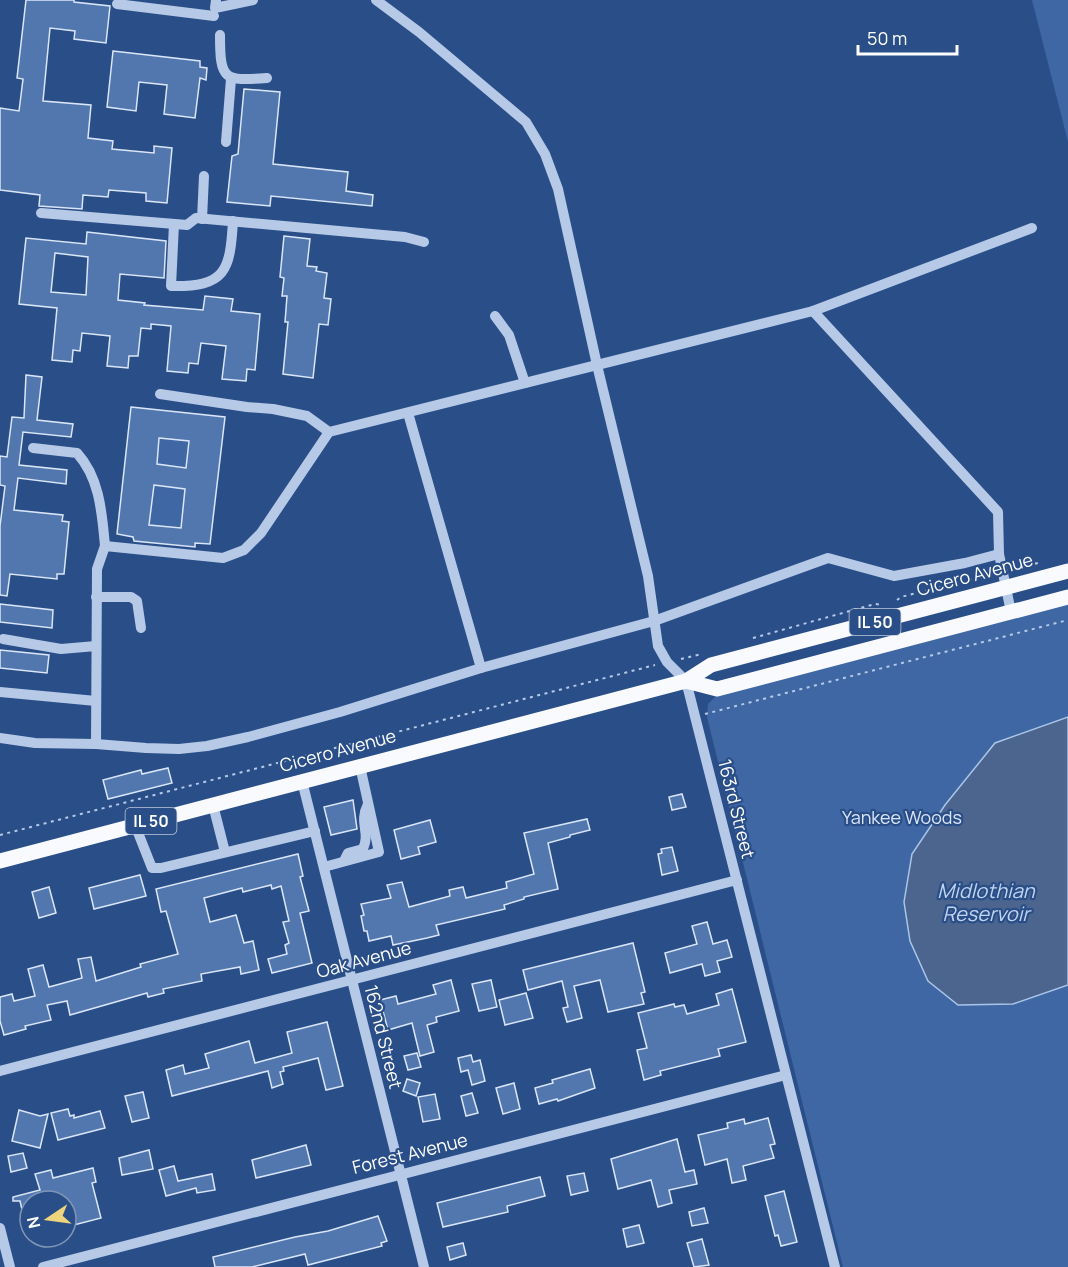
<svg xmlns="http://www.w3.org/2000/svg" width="1068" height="1267" font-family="Manrope,sans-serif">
	<rect width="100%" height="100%" fill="#2a4e88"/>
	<g fill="#3e67a4">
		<path d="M1032 0H1068V142Z"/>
		<path d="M159 437 189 441 186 468 157 464Z"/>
		<path d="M154 485 185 489 181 528 149 525Z"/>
		<path d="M1068 604V1267H843L707 717 708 704 717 695Z"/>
	</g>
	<path fill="#4c658f" stroke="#abc5e8" stroke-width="1.5" d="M1068 717V985L1013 1004 958 1005 928 981 910 941 904 902 912 854 945 805 995 743Z"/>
	<g fill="#5277af" stroke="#dae6f7" stroke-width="1.5" fill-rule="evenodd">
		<path d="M26 0H74V2L110 6 106 43 74 39 75 31 50 28 43 101 91 105 88 138 113 141 112 149 154 153V146L172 148 167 203 146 201V193L109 190 108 197 83 195 82 209 39 206 40 195 0 190V108L19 111 23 79 17 78Z"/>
		<path d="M113 51 200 61V67L207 68 206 80 200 78 195 118 164 114 167 85 139 82 136 111 107 107Z"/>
		<path d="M244 89 280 92 273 164 348 172 346 191 373 195 372 206 271 196 270 206 227 202 232 156 238 154Z"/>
		<path d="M87 232 166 241 164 278 120 274 118 300 145 303 144 305 203 310 205 296 233 299 231 311 260 314 255 370 247 369 246 381 222 379 226 346 201 343 198 364 189 363 188 373 167 371 171 326 151 324V329L141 328 138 356H129L128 368 107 366 110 336 82 333 80 351 73 350 72 362 52 360 57 308 19 304 26 238 86 244ZM55 253 88 257 86 295 51 292Z"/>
		<path d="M284 236 310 239 307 266 317 267 316 271 327 273 324 298 331 299 328 325 319 324 313 378 283 374 288 322H285L287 296H282L284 278 280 277Z"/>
		<path d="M26 375 42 377 37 420 73 424 71 437 23 432 19 465 67 470 66 484 18 478 14 510 63 515 62 521 69 522 64 574H57V579L10 574 7 596 0 595V526L5 486 0 485V456L7 457 12 417 24 418Z"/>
		<path d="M131 407 225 417 210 544 195 543V547L134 541 133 537 117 534ZM159 438 189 441 186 468 157 464ZM154 485 185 489 181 528 149 525Z"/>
		<path d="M0 604 53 610 52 628 0 622Z"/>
		<path d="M0 650 49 655 47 673 0 668Z"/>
		<path d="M168 768 172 783 108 799 103 780 141 770 142 774Z"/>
		<path d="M682 794 686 807 672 810 669 797Z"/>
		<path d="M353 800 357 829 331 835 324 807Z"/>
		<path d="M587 819 590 830 570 835V837L548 843 558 889 524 897V899L504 905 505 909 436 925 439 935 427 938 393 945 391 936 369 941 367 931H364L361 916 364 915 361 904 391 898 387 885 402 882 409 907 450 896 449 890 463 887 466 898 507 888 506 882 534 874 524 833Z"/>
		<path d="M430 820 436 842 418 847 420 854 401 859 394 830Z"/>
		<path d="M672 847 678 871 662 875 658 854 662 853 661 849Z"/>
		<path d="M298 854 303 876 300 877 309 911 300 913 312 963 272 973 268 959 287 954 285 945 289 943 283 922 289 921 281 886 272 889 271 885 243 892 242 888 204 898 210 922 236 915 244 943 253 941 259 970 241 974 240 967 201 974 202 981 163 989 164 993 148 997 147 993 70 1015 67 1001 47 1005 51 1020 25 1026 26 1029 4 1035 0 1021V997L12 994 14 1001 35 996 28 969 43 965 49 987 82 978 78 959 91 957 96 981 141 967 140 964 178 954 166 911 161 912 156 889Z"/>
		<path d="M140 875 146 896 94 909 89 888Z"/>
		<path d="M49 887 56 913 39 918 32 892Z"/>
		<path d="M707 922 713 944 727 940 732 957 717 961 720 972 705 976 702 964 670 973 665 953 697 944 692 926Z"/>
		<path d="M633 943 645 992 641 993 644 1004 608 1012 600 980 574 986 582 1018 567 1022 563 1008 568 1007 562 981 528 990 523 970Z"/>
		<path d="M451 980 459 1011 436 1017 437 1022 427 1025 434 1052 420 1056 412 1023 388 1030 380 1000 396 996 398 1004 436 994 433 985Z"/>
		<path d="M491 980 497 1007 479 1011 472 984Z"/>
		<path d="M732 989 746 1042 718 1049 720 1056 660 1071 661 1075 644 1080 637 1050 647 1048 638 1013 674 1004 675 1007 684 1005 687 1014 719 1005 716 994Z"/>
		<path d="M526 993 533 1018 505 1025 499 1000Z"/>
		<path d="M327 1022 343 1086 326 1090 318 1058 283 1067 284 1071 280 1072 283 1084 272 1088 268 1071 172 1096 166 1070 183 1065 185 1074 209 1068 205 1054 249 1041 255 1063 292 1053 287 1032Z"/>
		<path d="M417 1053 421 1067 408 1070 404 1056Z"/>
		<path d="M471 1055 473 1062 480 1060 485 1081 472 1085 468 1070 461 1072 458 1058Z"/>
		<path d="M590 1069 595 1088 558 1101 557 1099 539 1104 535 1088 553 1083 552 1080Z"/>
		<path d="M407 1079 420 1083 416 1096 403 1091Z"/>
		<path d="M514 1083 520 1109 503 1114 496 1088Z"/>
		<path d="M143 1092 149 1118 132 1122 125 1096Z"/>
		<path d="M472 1093 478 1113 466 1116 461 1096Z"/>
		<path d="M435 1094 440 1119 423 1122 418 1097Z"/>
		<path d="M68 1109 70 1116 74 1115V1118L100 1111 105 1128 58 1140 51 1113Z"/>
		<path d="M19 1110 40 1116 48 1114 40 1148 12 1141Z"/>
		<path d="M768 1118 775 1144 770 1145 774 1158 743 1166 746 1180 732 1183 727 1159 705 1165 698 1135 728 1128 727 1123 744 1119 745 1124Z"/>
		<path d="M677 1139 685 1172 694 1170 697 1184 669 1190 672 1203 658 1207 651 1180 618 1189 611 1159Z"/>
		<path d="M306 1145 311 1165 256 1178 252 1160Z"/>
		<path d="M149 1150 153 1169 122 1175 119 1158Z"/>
		<path d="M23 1153 27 1168 11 1172 8 1156Z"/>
		<path d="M174 1166 178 1181 212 1174 215 1190 197 1193 196 1188 166 1196 159 1170Z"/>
		<path d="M93 1168 96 1182 92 1183 101 1218 66 1227V1201H30V1226L26 1227 20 1201H13V1197L40 1190 35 1174 51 1170 53 1178Z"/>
		<path d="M584 1173 588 1191 571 1195 567 1176Z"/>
		<path d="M540 1177 545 1196 507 1206 508 1212 443 1227 437 1203Z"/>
		<path d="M784 1191 797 1242 781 1246 778 1235 775 1236 765 1196Z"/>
		<path d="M704 1208 708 1223 692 1226 689 1212Z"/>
		<path d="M378 1216 387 1241 381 1243 382 1246 308 1265 305 1254 252 1267H215L213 1257 295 1237 328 1231Z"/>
		<path d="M639 1225 644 1243 627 1247 623 1229Z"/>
		<path d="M702 1239 709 1265 694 1267 687 1243Z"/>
		<path d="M463 1243 466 1255 450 1260 447 1247Z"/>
	</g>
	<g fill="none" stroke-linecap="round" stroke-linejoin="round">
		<g stroke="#b6cae8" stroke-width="2" stroke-dasharray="3 4.5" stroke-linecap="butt">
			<path d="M1013 569 1042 562"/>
			<path d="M897 600 901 597 992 574"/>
			<path d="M753 638 875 604 883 605"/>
			<path d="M681 659 702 654"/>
			<path d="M705 714 1068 620"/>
			<path d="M0 835 655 665"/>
		</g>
		<g stroke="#b6cae8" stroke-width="10">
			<path d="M216 0 215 8 253 0"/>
			<path d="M376 0 419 32 526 122 545 154 558 189 597 365 648 576 658 646 667 662 686 681 835 1267"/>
			<path d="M117 4 214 16"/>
			<path d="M220 35C220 81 224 81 267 78"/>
			<path d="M226 142 231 79"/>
			<path d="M41 213 187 225 196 218 405 237 424 242"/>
			<path d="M202 219 204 176"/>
			<path d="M174 224 171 286C226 287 230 271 233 221"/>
			<path d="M813 311 1032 228"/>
			<path d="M495 316 509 335 525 383"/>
			<path d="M160 394 247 407 273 409 307 416 329 432"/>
			<path d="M408 413 481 668"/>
			<path d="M33 448 77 453C100 478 102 514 105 546"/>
			<path d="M96 597H131L137 601 141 628"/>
			<path d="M3 639 61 649 96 646"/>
			<path d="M0 692 96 701"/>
			<path d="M0 738 35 743 96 744 146 748 179 749 207 746 248 737 340 712 481 668 654 621 828 558 894 576 965 563 999 554"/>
			<path d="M96 744 97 569 105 546 223 558 244 550 261 533 329 432 813 311 998 512 999 554 1011 612"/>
			<path d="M302 781 424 1267"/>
			<path d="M213 805 225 852"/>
			<path d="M135 825 152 868H161L315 831"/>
			<path d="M345 859 348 853 363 849C371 831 358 824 368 804"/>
			<path d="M324 867 379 852 360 766"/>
			<path d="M0 1071 737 880"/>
			<path d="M0 1228 10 1267"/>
			<path d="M43 1267 786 1075"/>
		</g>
		<g stroke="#f8fafe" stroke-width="15">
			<path d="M686 681 717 689 1068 597"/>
			<path d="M0 861 686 681 711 665 1068 571"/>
		</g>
	</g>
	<g text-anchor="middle" stroke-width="4.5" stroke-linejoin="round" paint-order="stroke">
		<g fill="#2a4e88" stroke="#bfcadb" stroke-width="1.5">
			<rect x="849.5" y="609" width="51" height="26" rx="4.5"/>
			<rect x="125.5" y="808" width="51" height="26" rx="4.5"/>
		</g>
		<g font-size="16" font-weight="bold" fill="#fff">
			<text x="875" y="628">IL 50</text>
			<text x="151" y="827">IL 50</text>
		</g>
		<g font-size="18" fill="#fff" stroke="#2a4e88">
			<text transform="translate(975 575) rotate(-15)" y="6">Cicero Avenue</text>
			<text transform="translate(338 751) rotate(-15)" y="6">Cicero Avenue</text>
			<text transform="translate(736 809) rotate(76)" y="6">163rd Street</text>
			<text transform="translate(364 960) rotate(-15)" y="6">Oak Avenue</text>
			<text transform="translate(383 1037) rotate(76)" y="6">162nd Street</text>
			<text transform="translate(410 1154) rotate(-14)" y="6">Forest Avenue</text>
		</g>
		<g font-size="18" fill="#dae6f7" stroke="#2a4e88">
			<text x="902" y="824">Yankee Woods</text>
		</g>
		<g font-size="20" font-style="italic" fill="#c2d5ef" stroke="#2a4e88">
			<text x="986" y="898">Midlothian<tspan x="986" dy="23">Reservoir</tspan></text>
		</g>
	</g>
	<g transform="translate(48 1219) rotate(257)"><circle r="28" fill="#2a4e88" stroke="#7f95b8" stroke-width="1.5"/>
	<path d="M0-4.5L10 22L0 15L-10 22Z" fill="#efd47e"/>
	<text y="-9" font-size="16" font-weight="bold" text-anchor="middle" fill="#ffffff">N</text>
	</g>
	<path d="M858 45v9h99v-9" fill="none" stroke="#ffffff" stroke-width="3"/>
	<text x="867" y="45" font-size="18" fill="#ffffff" stroke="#2a4e88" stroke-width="4.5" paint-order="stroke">50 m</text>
</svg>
